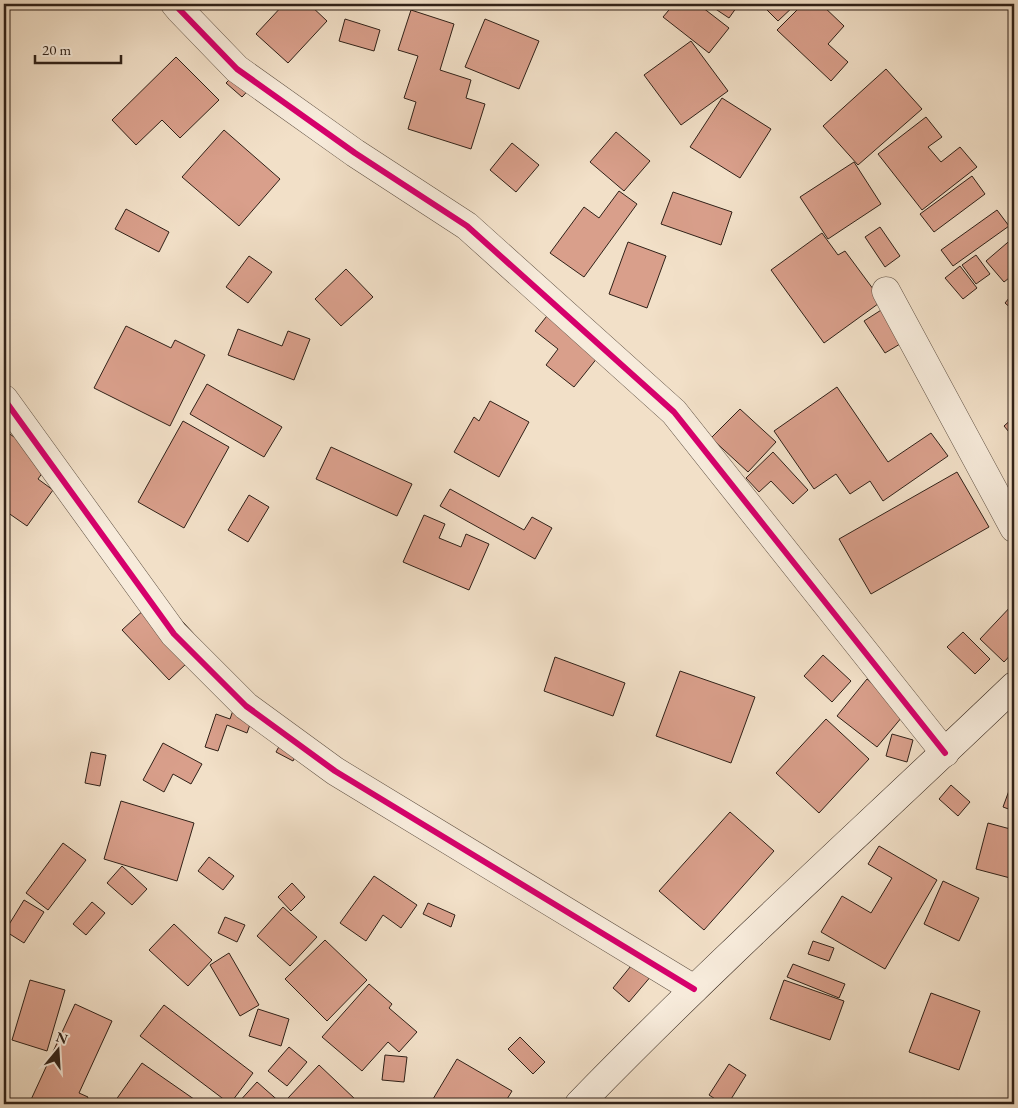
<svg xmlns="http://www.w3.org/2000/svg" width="1018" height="1108" font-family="'EB Garamond',serif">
	<rect width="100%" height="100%" fill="#f2e0c8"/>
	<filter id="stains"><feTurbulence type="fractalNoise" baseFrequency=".004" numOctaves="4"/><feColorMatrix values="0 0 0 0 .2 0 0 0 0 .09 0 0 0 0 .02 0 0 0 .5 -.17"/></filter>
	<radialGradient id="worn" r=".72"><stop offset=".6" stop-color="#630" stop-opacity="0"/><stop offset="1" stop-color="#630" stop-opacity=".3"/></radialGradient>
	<g fill="#d99f8b" stroke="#302118">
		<path d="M284 4H309L327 21 288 63 256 34Z"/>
		<path d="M674 4H698L729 28 709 53 663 17Z"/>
		<path d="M708 4H739L729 18Z"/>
		<path d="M761 4H796L778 21Z"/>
		<path d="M803 4H821L844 26 828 44 848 62 831 81 777 30Z"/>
		<path d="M411 10 454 24 440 70 471 80 466 98 485 104 471 149 408 129 416 102 404 98 418 56 398 50Z"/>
		<path d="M345 19 380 30 374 51 339 41Z"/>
		<path d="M485 19 539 41 519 89 465 67Z"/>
		<path d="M691 41 728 91 681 125 644 75Z"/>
		<path d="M176 57 219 100 180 138 162 120 136 145 112 120Z"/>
		<path d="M240 69 255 83 242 97 226 83Z"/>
		<path d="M886 69 922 109 858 165 823 126Z"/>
		<path d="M722 98 771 129 740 178 690 147Z"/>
		<path d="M926 117 942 137 928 147 941 162 960 147 977 167 922 210 878 154Z"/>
		<path d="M224 130 280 179 239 226 182 177Z"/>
		<path d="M616 132 650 161 624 191 590 162Z"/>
		<path d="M512 143 539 165 516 192 490 170Z"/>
		<path d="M854 162 881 204 828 239 800 197Z"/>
		<path d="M972 176 985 194 934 232 920 214Z"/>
		<path d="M619 191 637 204 584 277 550 253 584 207 599 218Z"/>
		<path d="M673 192 732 212 721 245 661 224Z"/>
		<path d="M126 209 169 232 159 252 115 229Z"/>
		<path d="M997 210 1009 226 953 266 941 250Z"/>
		<path d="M880 227 900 256 885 267 865 237Z"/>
		<path d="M822 233 838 255 845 251 882 301 824 343 771 270Z"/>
		<path d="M1014 237V274L1004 282 986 261Z"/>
		<path d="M628 242 666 256 647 308 609 294Z"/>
		<path d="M976 255 990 274 976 284 962 265Z"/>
		<path d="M249 256 272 272 248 303 226 287Z"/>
		<path d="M960 266 977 288 963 299 945 278Z"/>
		<path d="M346 269 373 297 341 326 315 299Z"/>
		<path d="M1014 292V311L1005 303Z"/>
		<path d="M889 305 910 338 885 353 864 321Z"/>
		<path d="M554 307 606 347 574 387 546 365 558 349 535 331Z"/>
		<path d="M126 326 171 348 175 340 205 355 170 426 94 388Z"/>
		<path d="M238 329 282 346 288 331 310 339 294 380 228 355Z"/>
		<path d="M207 384 282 427 264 457 190 414Z"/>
		<path d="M837 387 888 462 931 433 948 456 883 501 870 481 850 494 836 474 814 489 774 431Z"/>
		<path d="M490 401 529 422 499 477 454 452 474 417 479 421Z"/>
		<path d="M740 409 776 442 748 472 711 438Z"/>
		<path d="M1014 417V438L1004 426Z"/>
		<path d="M183 421 229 447 184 528 138 502Z"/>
		<path d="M4 430 50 462 38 479 53 490 27 526 4 510Z"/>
		<path d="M331 447 412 484 397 516 316 479Z"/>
		<path d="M773 452 808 490 793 504 771 481 759 492 746 478Z"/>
		<path d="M957 472 989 527 871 594 839 539Z"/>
		<path d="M450 489 524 530 532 517 552 528 535 559 440 506Z"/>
		<path d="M249 495 269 507 248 542 228 530Z"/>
		<path d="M424 515 445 524 439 538 461 547 466 534 489 544 469 590 403 562Z"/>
		<path d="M159 596 205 646 169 680 122 630Z"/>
		<path d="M1014 603V651L1004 662 980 639Z"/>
		<path d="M963 632 990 659 975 674 947 647Z"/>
		<path d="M823 655 851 681 832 702 804 676Z"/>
		<path d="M555 657 625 683 613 716 544 691Z"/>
		<path d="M680 671 755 697 731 763 656 736Z"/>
		<path d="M867 679 907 711 877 747 837 716Z"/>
		<path d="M239 693 259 699 247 733 227 725 218 751 205 747 216 714 230 719Z"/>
		<path d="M826 719 869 759 819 813 776 773Z"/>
		<path d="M288 730 305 738 293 761 276 752Z"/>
		<path d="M892 734 913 740 907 762 886 756Z"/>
		<path d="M163 743 202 764 191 784 173 774 164 792 143 780Z"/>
		<path d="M91 752 106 755 100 786 85 783Z"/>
		<path d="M1014 777V811L1003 807Z"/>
		<path d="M951 785 970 802 958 816 939 799Z"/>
		<path d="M121 801 194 823 177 881 104 859Z"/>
		<path d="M730 812 774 851 704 930 659 891Z"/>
		<path d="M4 815 9 820 4 826Z"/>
		<path d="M988 823 1014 830V879L976 869Z"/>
		<path d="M63 843 86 860 48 910 26 893Z"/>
		<path d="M879 846 937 880 885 969 821 932 842 896 871 913 892 878 868 864Z"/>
		<path d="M209 857 234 876 223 890 198 871Z"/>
		<path d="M122 866 147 889 132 905 107 883Z"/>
		<path d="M374 876 417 905 401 928 383 915 366 941 340 923Z"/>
		<path d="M943 881 979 898 959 941 924 924Z"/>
		<path d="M292 883 305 897 291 911 278 897Z"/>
		<path d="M24 900 44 912 24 943 5 931Z"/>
		<path d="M92 902 105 913 86 935 73 924Z"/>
		<path d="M428 903 455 915 451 927 423 914Z"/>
		<path d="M283 907 317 937 290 966 257 936Z"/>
		<path d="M225 917 245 925 237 942 218 933Z"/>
		<path d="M174 924 212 960 188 986 149 950Z"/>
		<path d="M325 940 367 980 327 1021 285 979Z"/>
		<path d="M813 941 834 948 829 961 808 954Z"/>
		<path d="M229 953 259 1005 240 1016 210 965Z"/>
		<path d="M635 961 652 975 629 1002 613 988Z"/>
		<path d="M793 964 845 984 839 998 787 977Z"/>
		<path d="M30 980 65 990 47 1051 12 1040Z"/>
		<path d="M784 980 844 1001 830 1040 770 1019Z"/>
		<path d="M369 984 392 1004 389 1008 417 1032 399 1052 388 1042 362 1071 322 1037Z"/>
		<path d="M931 993 980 1011 959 1070 909 1052Z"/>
		<path d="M75 1004 112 1021 79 1093 88 1097 85 1104H29Z"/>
		<path d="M164 1005 253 1073 230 1104 140 1036Z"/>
		<path d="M258 1009 289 1019 281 1046 249 1036Z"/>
		<path d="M4 1017 8 1018 4 1029Z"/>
		<path d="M520 1037 545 1062 533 1074 508 1049Z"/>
		<path d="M289 1047 307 1062 287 1086 268 1071Z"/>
		<path d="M385 1055 407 1057 404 1082 382 1080Z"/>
		<path d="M457 1059 512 1091 504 1104H430Z"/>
		<path d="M142 1063 201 1104H113Z"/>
		<path d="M729 1064 746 1075 728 1104H723L709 1095Z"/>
		<path d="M319 1065 356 1100 352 1104H295L288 1098Z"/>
		<path d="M257 1082 282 1104H237Z"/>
	</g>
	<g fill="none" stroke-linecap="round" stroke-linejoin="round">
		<defs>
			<g id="street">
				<path d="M175 4 180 10 237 69 355 153 467 226 674 412 945 753"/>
				<path d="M886 291 1014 528"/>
				<path d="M4 399 174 634 246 706 335 771 694 989"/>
			</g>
			<path id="secondary" d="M579 1104C719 960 869 825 1014 686"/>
		</defs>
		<use href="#street" stroke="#605144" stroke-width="29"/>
		<use href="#secondary" stroke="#302118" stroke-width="29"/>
		<use href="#street" stroke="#f7ebdb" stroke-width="28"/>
		<use href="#secondary" stroke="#f7ebdb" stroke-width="28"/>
		<defs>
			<g id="cycleway">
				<path d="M175 4 180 10 237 69 355 153 467 226 674 412 945 753"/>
				<path d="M4 399 174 634 246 706 335 771 694 989"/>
			</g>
		</defs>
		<use href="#cycleway" stroke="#f7ebdb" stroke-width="9"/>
		<use href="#cycleway" stroke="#d6006c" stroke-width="6"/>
	</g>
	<rect width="1018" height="1108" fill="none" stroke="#f2e0c8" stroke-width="20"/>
	<rect x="5" y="5" width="1008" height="1098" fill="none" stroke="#302118" stroke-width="2.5"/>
	<rect x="10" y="10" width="998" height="1088" fill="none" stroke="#302118"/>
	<g transform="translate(58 1050) rotate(18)" stroke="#f7ebdb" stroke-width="4" paint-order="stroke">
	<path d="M0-4L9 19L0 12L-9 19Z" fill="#302118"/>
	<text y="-8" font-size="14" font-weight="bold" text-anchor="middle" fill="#302118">N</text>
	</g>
	<path d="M35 55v8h86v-8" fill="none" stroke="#302118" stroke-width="2.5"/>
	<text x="42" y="55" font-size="15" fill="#302118" stroke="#f7ebdb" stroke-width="4" paint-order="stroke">20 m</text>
	<rect width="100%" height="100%" filter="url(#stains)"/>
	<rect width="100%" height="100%" fill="url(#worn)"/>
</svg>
